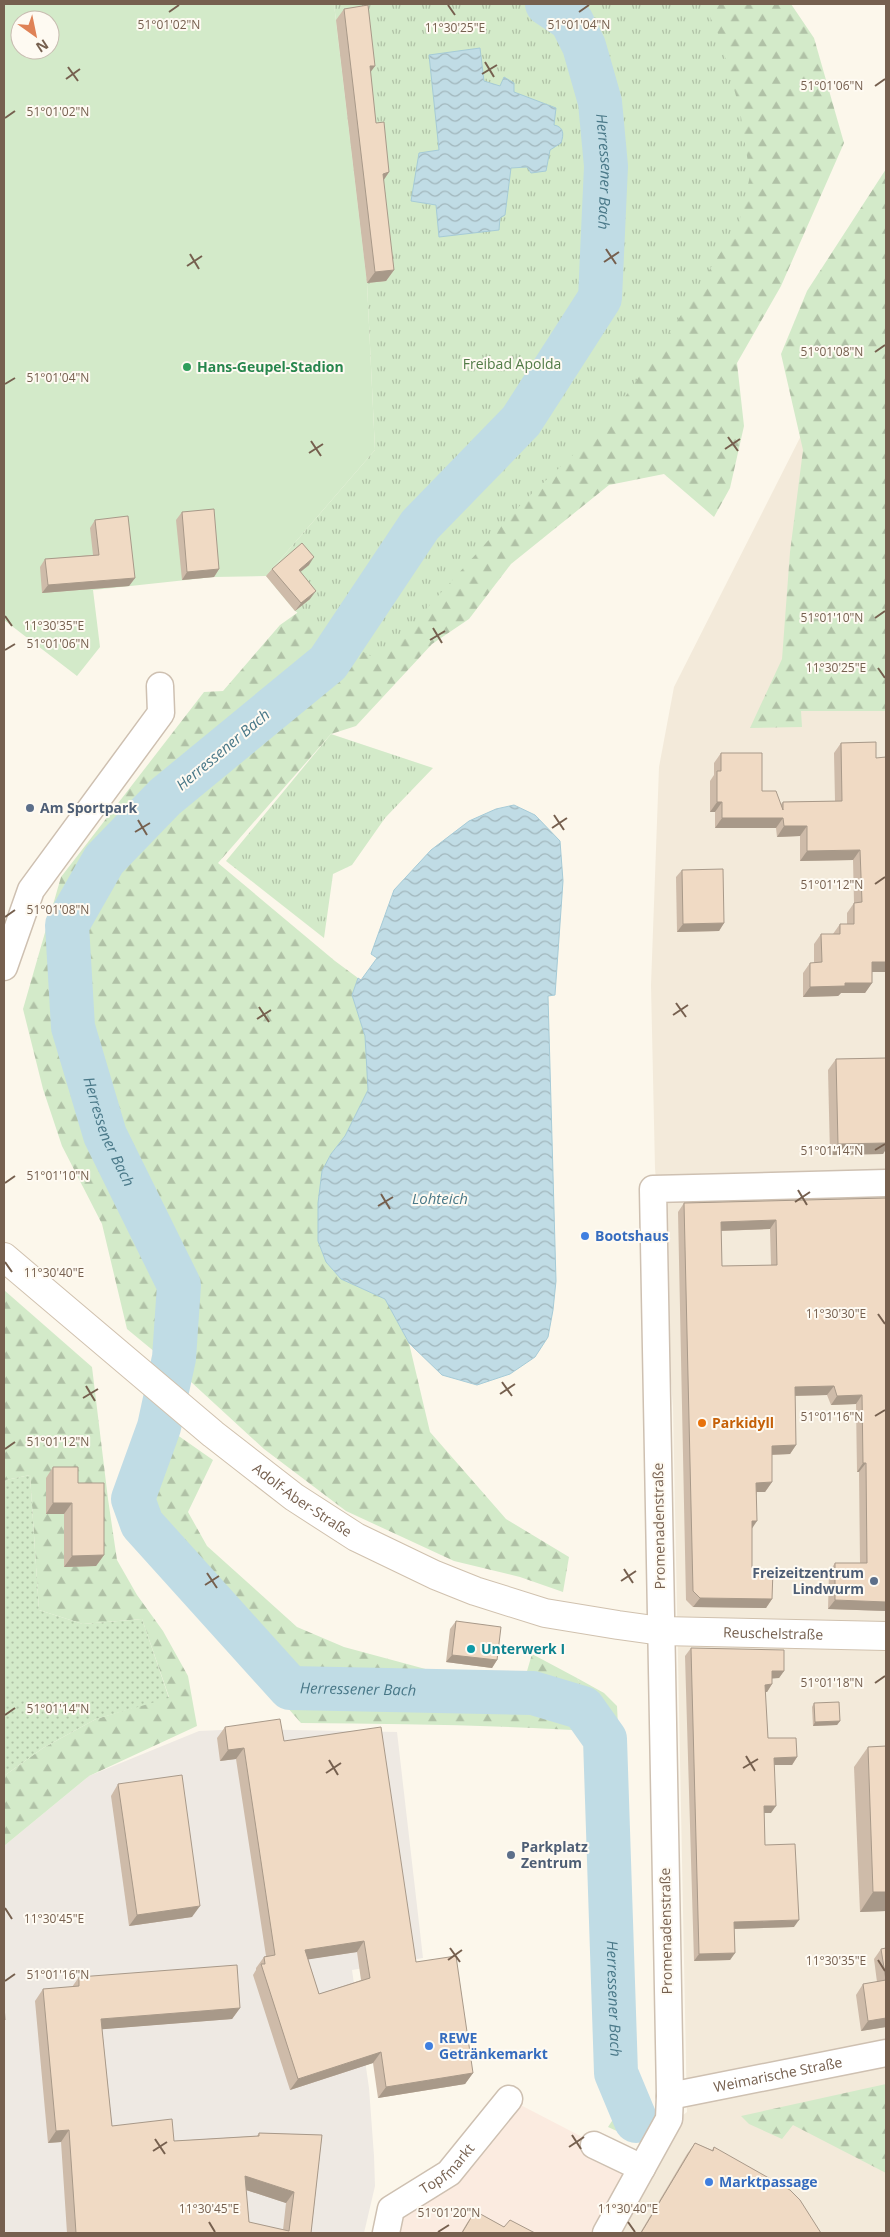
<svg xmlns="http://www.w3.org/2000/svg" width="890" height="2237" font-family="'Open Sans',sans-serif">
	<defs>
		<pattern id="forest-firs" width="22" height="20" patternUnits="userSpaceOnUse" patternTransform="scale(1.25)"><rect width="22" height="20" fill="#d3eac9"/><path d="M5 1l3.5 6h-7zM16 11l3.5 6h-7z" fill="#b0c1a6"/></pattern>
		<pattern id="park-tufts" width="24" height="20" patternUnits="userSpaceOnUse" patternTransform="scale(1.25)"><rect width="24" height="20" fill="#d3eac9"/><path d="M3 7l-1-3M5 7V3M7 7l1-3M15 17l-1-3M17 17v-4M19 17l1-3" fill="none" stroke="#b0c1a6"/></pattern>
		<pattern id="garden-dots" width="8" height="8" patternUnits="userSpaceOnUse" patternTransform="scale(1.25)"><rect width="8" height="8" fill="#d3eac9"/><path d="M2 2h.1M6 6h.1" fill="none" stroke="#b0c1a6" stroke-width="1.8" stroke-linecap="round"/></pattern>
		<pattern id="water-waves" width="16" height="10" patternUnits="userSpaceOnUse" patternTransform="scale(1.25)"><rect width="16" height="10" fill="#c0dce5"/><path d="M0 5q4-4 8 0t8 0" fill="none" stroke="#a1b6bc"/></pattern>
	</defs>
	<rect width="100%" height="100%" fill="#fcf7eb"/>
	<path fill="#f3eada" d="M886 273V2233H488L603 2176 687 2112 673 1407 655 1168 651 985 659 767 674 687 860 319Z"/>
	<path fill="#fbebe0" d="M509 2099 642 2168 606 2233H386Z"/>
	<path fill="#eee9e3" d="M246 1729 397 1732 423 1958 352 1970 369 2088 374 2156 375 2186 364 2233H4V1846L89 1776 199 1731Z"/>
	<g fill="#d3eac9" fill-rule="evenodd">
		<path d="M4 4H334L367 283 375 450 266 576 214 577 93 590 100 647 77 676 4 620ZM20 20H50V50H20Z"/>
		<path d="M577 1678 604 1693 617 1706 636 2083 642 2101 643 2118 638 2117 619 2071 608 1733Z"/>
		<path d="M614 2078H615L635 2122 649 2124 650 2129 641 2142 608 2127 616 2115Z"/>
	</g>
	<g fill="url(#forest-firs)">
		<path d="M632 4H791L814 38 844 143 781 286 737 363 744 426 730 488 714 517 664 474 609 485 511 564 469 619 432 644 356 726 331 734 218 863 335 961 358 978 352 995 365 1036 368 1090 345 1136 331 1154 322 1171 318 1203V1241L326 1262 341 1279 385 1299 409 1343 430 1432 506 1519 569 1557 563 1592 520 1577 454 1561 346 1511 264 1449 190 1381 127 1329 102 1224 62 1146 43 1089 23 1009 61 877 204 692 223 691 280 625 297 613Z"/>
		<path d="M886 169V711H801L802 727 750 728 782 659 790 552 803 450 781 354 807 291Z"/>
		<path d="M4 1290 92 1367 108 1499 117 1560 137 1595 163 1631 188 1676 197 1726 89 1776 4 1846V1776L43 1748 96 1719 169 1697 142 1619 83 1624 39 1610 30 1475 6 1480 4 1483Z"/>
		<path d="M143 1411 213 1460 188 1512 207 1546 297 1627 344 1647 444 1674 525 1678 532 1654 577 1678 608 1732C505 1725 403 1724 301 1723L130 1528 126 1491Z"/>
		<path d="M886 2084V2173L793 2125 782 2139 749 2124 741 2116Z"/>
	</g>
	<g fill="url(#park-tufts)">
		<path d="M334 4H704L719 36 740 110 750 176 739 223 676 323 607 423 525 500 379 661 295 611 266 576 375 450 367 283Z"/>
		<path d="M331 734 433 768 385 818 352 865 333 874 324 938 226 861Z"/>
	</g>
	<path fill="url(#garden-dots)" d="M30 1475 39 1610 83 1624 142 1619 169 1698 96 1719 43 1748 4 1776V1483L6 1480Z"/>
	<g fill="url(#water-waves)" stroke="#a6cbd7">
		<path d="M480 48 484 81 500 86 504 77 514 83V92L556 108 554 125C564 127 564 134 561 143L550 150 546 171 531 173 527 167 511 168 505 215 500 218 499 230 439 237 436 205 411 201 419 153 439 150 429 55Z"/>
		<path d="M514 805 535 815 560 841 563 881 555 995 548 996 556 1281 553 1310 548 1337 535 1357 510 1374 477 1385 442 1375 409 1343 385 1299 341 1279 326 1262 318 1241V1203L322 1171 331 1154 345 1136 368 1090 365 1036 352 995 358 978 361 980 377 958 371 954 394 890 431 850 469 821 496 809Z"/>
	</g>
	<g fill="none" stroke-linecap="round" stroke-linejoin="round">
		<path stroke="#c0dce5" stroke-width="44" id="s1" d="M547 4 571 20 584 46 600 102 606 166 600 298 521 421 420 525 328 663 165 797 104 860 67 925 73 1027 105 1135 179 1285 174 1358 159 1427 133 1499 142 1524 290 1688 533 1693 583 1708 605 1739 616 2073 636 2121"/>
		<defs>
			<g id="street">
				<path d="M4 967 31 890 161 713 160 686"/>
				<path id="s2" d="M670 2096 886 2053"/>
				<path d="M594 2145 642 2168"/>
				<path id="s3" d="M386 2233 391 2209 449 2173 509 2099"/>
				<path d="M606 2233 669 2119 670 2096 653 1189 886 1183"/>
			</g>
			<g id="secondary">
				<path id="s4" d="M4 1257 213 1434 294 1497 356 1537 435 1575 475 1591 545 1613 618 1625 661 1631 886 1636"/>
			</g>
		</defs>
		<use href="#street" stroke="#cec0b1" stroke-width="29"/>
		<use href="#secondary" stroke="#d0c1ae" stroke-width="30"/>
		<use href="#street" stroke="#fff" stroke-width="26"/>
		<use href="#secondary" stroke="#fff" stroke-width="28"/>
	</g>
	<g fill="#cebba9" fill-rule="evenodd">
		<path d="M344 9 375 66 370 72 376 123 389 172 383 181 394 270 386 281 367 283 336 20Z"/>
		<path d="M182 512 219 569 214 577 182 580 176 520Z"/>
		<path d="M95 520 135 578 129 586 42 593 40 567 45 559 93 555 90 528Z"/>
		<path d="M309 565 300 572 310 599 295 611 266 576 272 569Z"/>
		<path d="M876 742 872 983 865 993H841L838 996 803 997V973L810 963H814V944L821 934H833L840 924H847V913L854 903 853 860 800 861V836L777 837 776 828H715V812H710V781L714 775V763L721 753 762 791 781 804 783 802 835 801 834 753 841 743Z"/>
		<path d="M682 870 724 923 719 931 677 932 676 877Z"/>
		<path d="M886 1058V1149L883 1154 830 1155 828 1070 836 1059Z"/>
		<path d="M886 1198V1611L828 1609 829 1572 835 1563H860L859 1472H857L856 1404 831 1405 827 1395 795 1396 796 1445 790 1454 772 1455V1482L765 1492H757L752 1528V1568L772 1599 766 1608 693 1607 686 1600 678 1212 684 1203ZM770 1229 771 1265 722 1266 721 1231Z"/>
		<path d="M53 1467 78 1483 104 1555 96 1566 64 1567V1514H46V1478Z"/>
		<path d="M456 1621 497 1660 492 1668 446 1662 450 1629Z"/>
		<path d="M691 1648 784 1671 779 1678H772V1684L767 1692H765L768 1738 797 1757 792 1765H774L771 1813H764L765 1845 794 1927 734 1929 735 1953 730 1960 694 1961 685 1656Z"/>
		<path d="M814 1703 840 1721 837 1725 813 1726 812 1707Z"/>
		<path d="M225 1727 284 1741 416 1962 473 2073 465 2084 378 2098 373 2063 290 2090 253 1975 256 1970V1968L264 1957 266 1956 236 1759 220 1761 217 1738ZM357 1952 361 1980 319 1994 308 1959Z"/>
		<path d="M886 1746V1911L860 1912 854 1767 868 1747Z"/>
		<path d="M118 1784 192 1917 129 1926 111 1796Z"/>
		<path d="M886 1948V2027L861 2031 856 1995 863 1984 877 1982 874 1959 881 1949Z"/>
		<path d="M79 1977 240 2008 232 2019 102 2029 112 2126 174 2141 257 2136 259 2133 322 2135 311 2233H67L61 2142 48 2143 35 2001 43 1989 72 1987ZM246 2190 286 2203 283 2230 249 2222Z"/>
		<path d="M695 2143 712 2150 714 2147 821 2233H640L687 2154Z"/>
		<path d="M475 2211 504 2227 535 2233H461L467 2223Z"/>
	</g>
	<g fill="#a89989">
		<path d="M370 66H375L367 77Z"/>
		<path d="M389 172 381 184 383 174Z"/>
		<path d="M394 270 386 281 367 283 375 272Z"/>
		<path d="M314 557 309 565 293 578 299 570Z"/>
		<path d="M219 569 214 577 182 580 187 572Z"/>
		<path d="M135 578 129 586 42 593 48 585Z"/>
		<path d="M316 591 310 599 295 611 301 603Z"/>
		<path d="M717 802H722L715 812H710Z"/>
		<path d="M722 818H783L776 828H715Z"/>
		<path d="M784 826H807L800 836 777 837Z"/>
		<path d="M860 850 853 860 800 861 807 851Z"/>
		<path d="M724 923 719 931 677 932 683 924Z"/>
		<path d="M872 962H886V972H865Z"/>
		<path d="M845 983H872L865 993H841L838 996 803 997 810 987Z"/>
		<path d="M886 1143V1149L883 1154 830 1155 838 1144Z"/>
		<path d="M776 1220 770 1229 715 1231 721 1222Z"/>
		<path d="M834 1386 827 1395 788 1396 795 1387Z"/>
		<path d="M862 1395 856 1404 831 1405 837 1396Z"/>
		<path d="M796 1445 790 1454 765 1455 772 1446Z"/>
		<path d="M863 1463H866L859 1472H857Z"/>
		<path d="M772 1482 765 1492H750L756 1483Z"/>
		<path d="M53 1503H72L64 1514H46Z"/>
		<path d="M752 1521H757L751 1530Z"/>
		<path d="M104 1555 96 1566 64 1567 72 1556Z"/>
		<path d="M700 1598 772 1599 766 1608 693 1607Z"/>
		<path d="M835 1600 886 1602V1611L828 1609Z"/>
		<path d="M452 1655 497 1660 492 1668 446 1662Z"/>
		<path d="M772 1671H784L779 1678 767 1679Z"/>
		<path d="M772 1684 767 1692H760L765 1685Z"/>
		<path d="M840 1721 837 1725 813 1726 815 1722Z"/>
		<path d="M244 1748 236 1759 220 1761 228 1750Z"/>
		<path d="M797 1757 792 1765H769L774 1758Z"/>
		<path d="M764 1806H776L771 1813H758Z"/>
		<path d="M873 1892H886V1911L860 1912Z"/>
		<path d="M200 1906 192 1917 129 1926 137 1915Z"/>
		<path d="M799 1920 794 1927 729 1929 734 1922Z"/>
		<path d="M364 1941 357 1952 298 1961 305 1950Z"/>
		<path d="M735 1953 730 1960 694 1961 699 1954Z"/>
		<path d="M240 2008 232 2019 93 2030 101 2019Z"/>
		<path d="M886 2018V2027L861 2031 868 2021Z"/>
		<path d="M381 2052 373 2063 290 2090 298 2079Z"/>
		<path d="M473 2073 465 2084 378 2098 386 2087Z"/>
		<path d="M69 2130 61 2142 48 2143 56 2131Z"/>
		<path d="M245 2176 294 2192 286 2203 237 2187Z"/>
	</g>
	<g fill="#f0dac4" stroke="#a89989" fill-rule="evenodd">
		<path d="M368 5 375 66H370L376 123 384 122 389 172 383 174 394 270 375 272 344 9Z"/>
		<path d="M214 509 219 569 187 572 182 512Z"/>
		<path d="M128 516 135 578 48 585 45 559 99 555 95 520Z"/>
		<path d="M302 543 314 557 299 570 316 591 301 603 272 569Z"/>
		<path d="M876 742V758L886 757V962H872V983H845V986L810 987V963L822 962 821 934H840V924H854V903L862 902 860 850 807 851V826H784L783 818H722V802H717V771H721V753H762V791H776L783 810V802L842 801 841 743Z"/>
		<path d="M723 869 724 923 683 924 682 870Z"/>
		<path d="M886 1058V1143L838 1144 836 1059Z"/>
		<path d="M886 1198V1602L835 1600V1563H867L866 1463H863L862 1395 837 1396 834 1386 795 1387 796 1445 772 1446V1482L756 1483 757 1521H752V1568L773 1570 772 1599 700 1598 693 1591 684 1203ZM776 1220 777 1265 722 1266 721 1222Z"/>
		<path d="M53 1467H78V1483H104V1555L72 1556V1503H53Z"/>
		<path d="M456 1621 501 1627 497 1660 452 1655Z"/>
		<path d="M691 1648 784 1650V1671H772V1684L765 1685 768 1738H796L797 1757 774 1758 776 1806H764L765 1845 795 1844 799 1920 734 1922 735 1953 699 1954Z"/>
		<path d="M839 1702 840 1721 815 1722 814 1703Z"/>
		<path d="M280 1719 284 1741 381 1727 416 1962 456 1956 473 2073 386 2087 381 2052 298 2079 261 1964H265L264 1957 275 1955 244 1748 228 1750 225 1727ZM364 1941 370 1978 319 1994 305 1950Z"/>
		<path d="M886 1746V1892H873L868 1747Z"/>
		<path d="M182 1775 200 1906 137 1915 118 1784Z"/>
		<path d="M886 1948V2018L868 2021 863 1984 886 1980 881 1949Z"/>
		<path d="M237 1965 240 2008 101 2019 112 2126 172 2119 174 2141 259 2136V2133L322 2135 311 2233H76L69 2130 56 2131 43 1989 79 1986V1977ZM245 2176 294 2192 289 2231 249 2222Z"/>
		<path d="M4 2005 5 2020H4Z"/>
		<path d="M695 2143 713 2151 714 2147 790 2190 800 2200 821 2233H641Z"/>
		<path d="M475 2211 504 2227 510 2220 535 2233H462Z"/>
	</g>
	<path fill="none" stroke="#76604f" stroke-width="2" d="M448 5 455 15M169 12 179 5M579 12 589 5M485 62 494 77M68 67 78 81M482 74 497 65M66 79 80 69M875 86 885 79M5 118 15 111M606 249 616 264M190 254 199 269M604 262 619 252M187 266 202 256M875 352 885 345M5 384 15 378M728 437 738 451M311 441 321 456M725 449 740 439M309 453 323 444M5 616 12 626M875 618 885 611M433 628 442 643M430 640 445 631M5 650 15 644M878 668 885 678M554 815 564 830M138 820 147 835M552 828 567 818M135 832 150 823M875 884 885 877M5 917 15 910M676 1003 686 1017M259 1007 269 1022M673 1015 688 1005M257 1019 271 1010M875 1150 885 1144M5 1183 15 1176M798 1190 807 1205M381 1194 390 1209M795 1202 810 1192M378 1206 393 1197M5 1262 12 1272M878 1314 885 1324M502 1382 512 1396M86 1386 95 1401M500 1394 515 1384M83 1398 98 1389M875 1416 885 1410M5 1449 15 1442M624 1569 633 1583M207 1573 217 1588M621 1581 636 1571M205 1585 219 1576M875 1683 885 1676M5 1715 15 1708M746 1756 755 1771M329 1760 338 1775M743 1768 758 1759M326 1773 341 1763M5 1908 12 1919M450 1948 460 1962M448 1960 462 1950M878 1960 885 1971M5 1981 15 1974M572 2135 581 2149M155 2139 165 2154M569 2147 584 2137M153 2151 167 2142M209 2222 215 2232M628 2222 635 2232M438 2232 449 2225"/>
	<circle fill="#2e9e5b" stroke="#fefaf2" stroke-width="2" cx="187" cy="367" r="5"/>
	<g fill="#5c6f8a" stroke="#fefaf2" stroke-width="2">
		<circle cx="30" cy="808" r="5"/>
		<circle cx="874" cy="1581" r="5"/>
		<circle cx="511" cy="1855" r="5"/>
	</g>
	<g fill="#3f7fe0" stroke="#fefaf2" stroke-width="2">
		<circle cx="585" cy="1236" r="5"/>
		<circle cx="429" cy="2046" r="5"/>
		<circle cx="709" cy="2182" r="5"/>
	</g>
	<circle fill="#e8710a" stroke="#fefaf2" stroke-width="2" cx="702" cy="1423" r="5"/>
	<circle fill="#0f9aa8" stroke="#fefaf2" stroke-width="2" cx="471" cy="1649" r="5"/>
	<g text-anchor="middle" stroke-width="4" stroke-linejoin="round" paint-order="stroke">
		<g font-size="14" fill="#527b47" stroke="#fefaf2">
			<text x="512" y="369">Freibad Apolda</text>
		</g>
		<g font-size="14" font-weight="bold" fill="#27864d" stroke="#fefaf2" text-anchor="start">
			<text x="197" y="372">Hans-Geupel-Stadion</text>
		</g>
		<g font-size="14" font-weight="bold" fill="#4e5e75" stroke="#fefaf2" text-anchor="start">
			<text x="40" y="813">Am Sportpark</text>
			<text x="864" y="1578" text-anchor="end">Freizeitzentrum<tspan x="864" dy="16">Lindwurm</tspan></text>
			<text x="521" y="1852">Parkplatz<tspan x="521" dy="16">Zentrum</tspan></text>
		</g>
		<g font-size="14" font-weight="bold" fill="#366cbe" stroke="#fefaf2" text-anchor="start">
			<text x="595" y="1241">Bootshaus</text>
			<text x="439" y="2043">REWE<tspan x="439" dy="16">Getränkemarkt</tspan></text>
			<text x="719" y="2187">Marktpassage</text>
		</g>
		<g font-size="14" font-weight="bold" fill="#c56008" stroke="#fefaf2" text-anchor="start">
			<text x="712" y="1428">Parkidyll</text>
		</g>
		<g font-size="14" fill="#76604f" stroke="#fefaf2">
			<text dy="5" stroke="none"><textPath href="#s4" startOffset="385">Adolf-Aber-Straße</textPath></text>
			<text transform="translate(659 1526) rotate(-91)" y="5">Promenadenstraße</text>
			<text dy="5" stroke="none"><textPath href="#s4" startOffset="884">Reuschelstraße</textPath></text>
			<text transform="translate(666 1931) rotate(-91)" y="5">Promenadenstraße</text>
			<text dy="5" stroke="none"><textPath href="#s2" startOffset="110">Weimarische Straße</textPath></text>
			<text dy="5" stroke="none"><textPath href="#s3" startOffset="94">Topfmarkt</textPath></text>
		</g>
		<g font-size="14" font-weight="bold" fill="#0d838f" stroke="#fefaf2" text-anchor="start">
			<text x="481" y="1654">Unterwerk I</text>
		</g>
		<g font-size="15" font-style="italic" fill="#497888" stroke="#fefaf2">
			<text dy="5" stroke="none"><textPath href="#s1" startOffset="186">Herressener Bach</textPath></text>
			<text transform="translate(223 750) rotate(-40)" y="5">Herressener Bach</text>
			<text dy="5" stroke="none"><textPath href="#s1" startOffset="1356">Herressener Bach</textPath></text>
			<text x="440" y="1204">Lohteich</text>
			<text dy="5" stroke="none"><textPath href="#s1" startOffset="2061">Herressener Bach</textPath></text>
			<text dy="5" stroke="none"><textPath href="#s1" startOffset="2586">Herressener Bach</textPath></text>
		</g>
	</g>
	<g font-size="12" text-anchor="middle" fill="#76604f" stroke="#fefaf2" stroke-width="4" stroke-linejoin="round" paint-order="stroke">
		<text x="169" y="29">51°01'02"N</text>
		<text x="579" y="29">51°01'04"N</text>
		<text x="455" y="32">11°30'25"E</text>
		<text x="832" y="90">51°01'06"N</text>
		<text x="58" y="116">51°01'02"N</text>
		<text x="832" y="356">51°01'08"N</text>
		<text x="58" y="382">51°01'04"N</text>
		<text x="832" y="622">51°01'10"N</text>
		<text x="54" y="630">11°30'35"E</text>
		<text x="58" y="648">51°01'06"N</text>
		<text x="836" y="672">11°30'25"E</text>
		<text x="832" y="889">51°01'12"N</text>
		<text x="58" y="914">51°01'08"N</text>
		<text x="832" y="1155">51°01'14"N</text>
		<text x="58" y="1180">51°01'10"N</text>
		<text x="54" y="1277">11°30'40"E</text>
		<text x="836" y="1318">11°30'30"E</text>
		<text x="832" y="1421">51°01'16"N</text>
		<text x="58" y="1446">51°01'12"N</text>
		<text x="832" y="1687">51°01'18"N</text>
		<text x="58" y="1713">51°01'14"N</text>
		<text x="54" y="1923">11°30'45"E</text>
		<text x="836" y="1965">11°30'35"E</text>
		<text x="58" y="1979">51°01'16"N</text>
		<text x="209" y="2213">11°30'45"E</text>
		<text x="628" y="2213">11°30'40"E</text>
		<text x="449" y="2217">51°01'20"N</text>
	</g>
	<rect width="890" height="2237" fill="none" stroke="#76604f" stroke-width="10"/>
	<g transform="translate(35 35) rotate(147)"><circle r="24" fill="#fefaf2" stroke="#c8bcb1"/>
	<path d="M0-4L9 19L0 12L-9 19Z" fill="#df8257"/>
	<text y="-8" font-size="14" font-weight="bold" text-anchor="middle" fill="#76604f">N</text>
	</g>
</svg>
